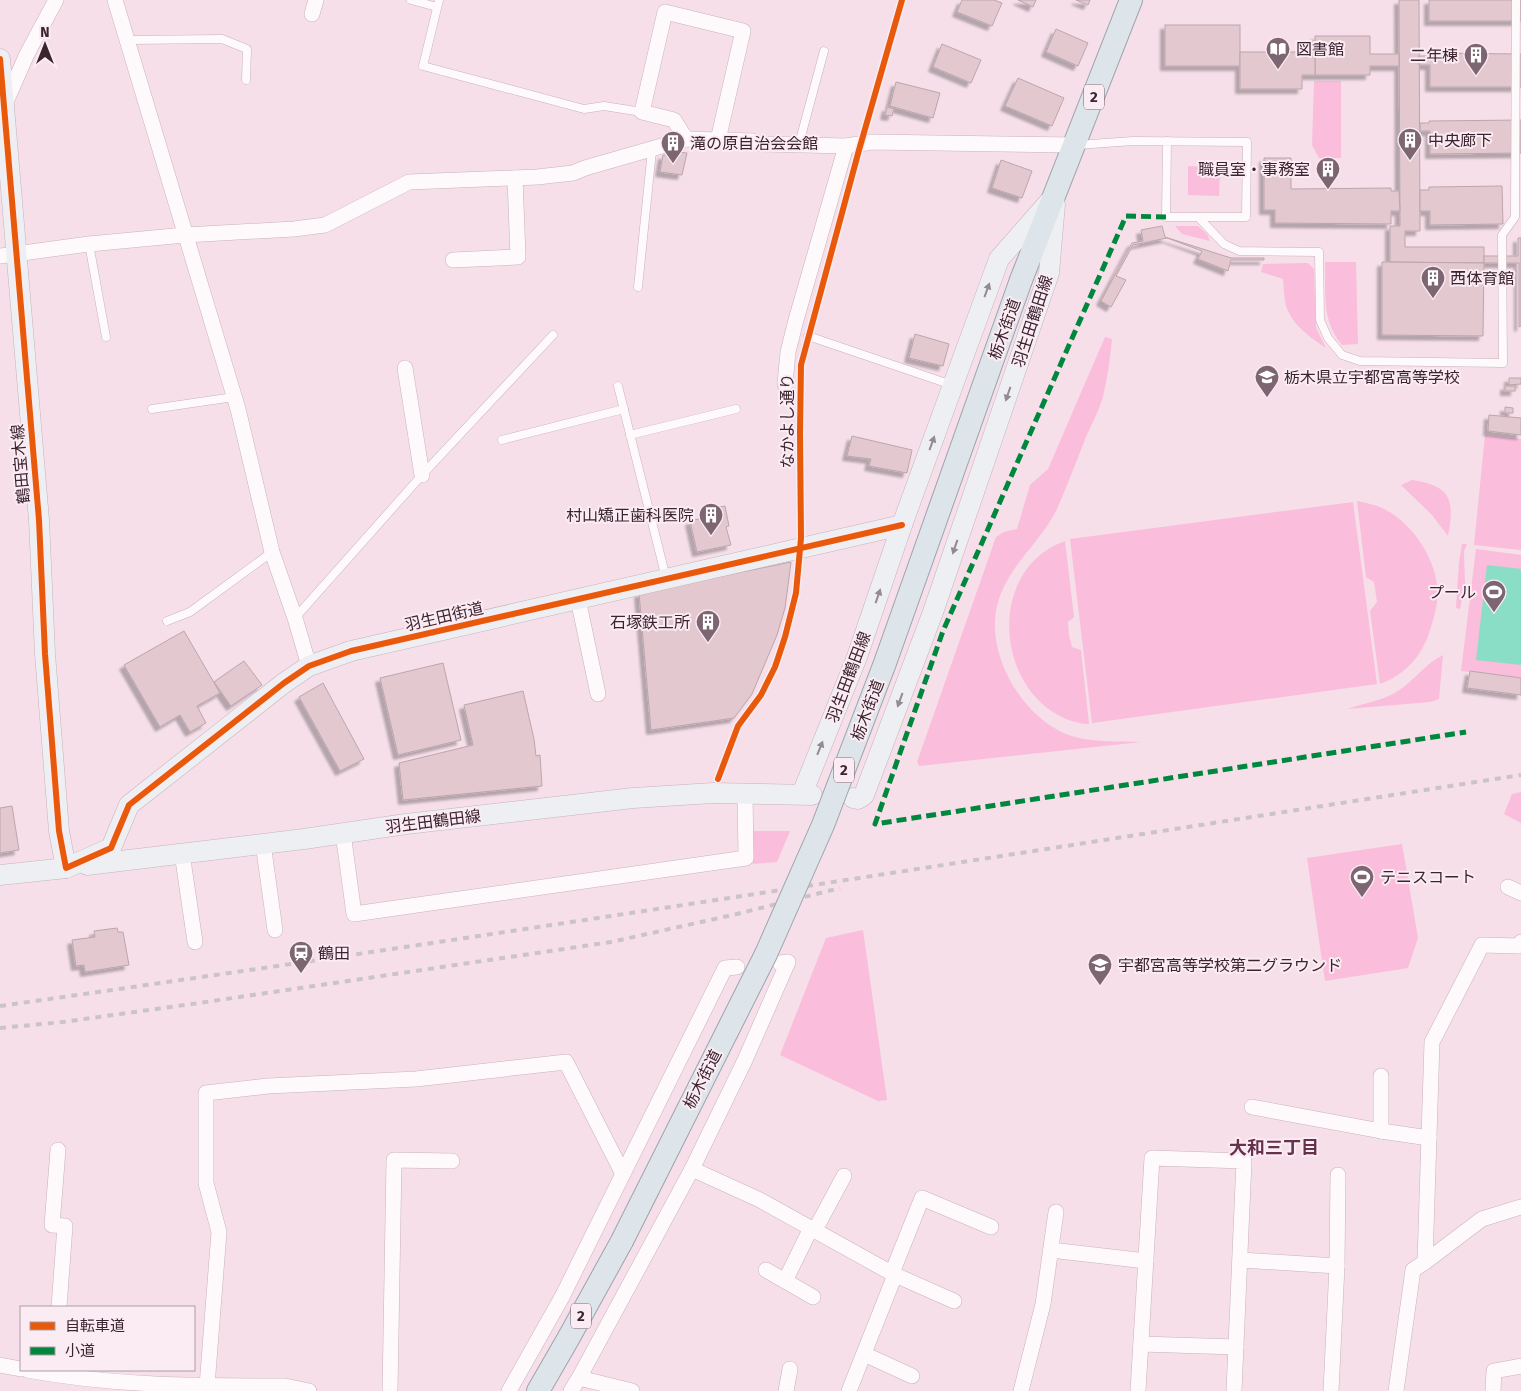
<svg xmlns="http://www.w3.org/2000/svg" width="1521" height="1391" font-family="'Fira Sans','Noto Sans JP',sans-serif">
	<defs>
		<filter id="shadow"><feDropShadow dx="-4.5" dy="4.5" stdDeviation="1" flood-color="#0004"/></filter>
	</defs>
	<rect width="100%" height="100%" fill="#f6dfe9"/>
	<g fill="#fabddb">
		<path d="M1314 81H1341V158H1319L1312 145Z"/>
		<path d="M1188 166 1220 167 1219 196 1188 195Z"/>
		<path d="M1175 226H1198L1207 234 1210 241 1182 234Z"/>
		<path d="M1325 262H1356L1358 344 1342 345C1321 320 1326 294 1325 262Z"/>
		<path d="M1308 263 1314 269 1316 328 1326 348C1310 337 1293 326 1286 306 1284 298 1284 287 1283 279L1261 272 1263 264Z"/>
		<path d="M1105 337 1112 339C1110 357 1108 375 1104 392 1101 407 1092 423 1086 437 1076 462 1067 487 1056 511 1039 544 1011 563 999 599 982 649 1020 715 1066 734 1089 743 1117 741 1141 742L919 766 917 762 996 537 1004 532 1017 529 1030 485 1048 469Z"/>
		<path d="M1485 435 1521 439V550L1474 545Z"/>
		<path d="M1412 480C1451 486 1455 499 1448 536L1432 515 1401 485Z"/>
		<path d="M1357 501C1367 503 1377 505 1386 510 1412 524 1433 555 1437 584 1439 600 1435 615 1430 630 1422 656 1406 674 1380 684L1370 611 1377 602 1374 582 1366 577Z"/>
		<path d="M1353 502 1377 684 1092 723 1070 539Z"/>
		<path d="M1065 541 1074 617 1068 622 1069 636 1072 647 1081 650 1089 724C1075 724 1059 717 1047 708 993 665 995 566 1065 541Z"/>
		<path d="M1462 544H1467L1464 551 1465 585 1460 609 1456 608 1459 562Z"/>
		<path d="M1476 549 1521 555V678L1461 671Z"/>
		<path d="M1443 655 1439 699 1430 702 1347 709C1365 703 1382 701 1398 691 1414 681 1426 663 1443 655Z"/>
		<path d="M1521 792V823L1504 814 1512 794Z"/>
		<path d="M753 831H790L777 862 753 864Z"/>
		<path d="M1402 844 1418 938 1408 968 1325 981 1307 858Z"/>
		<path d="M863 930 887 1100 878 1101 780 1055 826 938Z"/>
	</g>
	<path fill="#8adec5" d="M1487 565 1521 569V665L1476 660Z"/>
	<g fill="#e3c9cf" stroke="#bca5ac" filter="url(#shadow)">
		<path d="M962 0H994L1002 3 992 26 957 12Z"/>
		<path d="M1018 0H1036L1033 7Z"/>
		<path d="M1076 0H1090L1088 5Z"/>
		<path d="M1399 0H1419L1420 231H1405V247H1484V263L1390 262V226H1400Z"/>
		<rect x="1429" y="0" width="92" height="21"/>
		<rect x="1165" y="25" width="75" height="41"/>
		<path d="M1056 29 1088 43 1078 66 1046 52Z"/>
		<path d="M1315 36H1370V54H1399V66H1370V75H1315Z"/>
		<path d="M942 44 981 60 971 83 933 67Z"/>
		<path d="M1240 52H1303V57H1315V75H1302V89H1240Z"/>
		<path d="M1431 53 1521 54V87H1430V65H1419V56H1431Z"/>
		<path d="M1018 78 1064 98 1052 126 1005 106Z"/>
		<path d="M896 82 940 93 933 118 890 106Z"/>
		<path d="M887 107 894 109 892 116 885 115Z"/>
		<path d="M1521 120V153L1430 154V131H1420V123H1429V121Z"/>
		<path d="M678 152 687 153 682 175 660 172 663 155H668L669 153 677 154Z"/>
		<path d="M1264 158H1291V189L1391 188V191H1399L1400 211H1391V224L1275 223V210H1264Z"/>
		<path d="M1001 160 1032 171 1022 198 992 188Z"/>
		<path d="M1502 186 1503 224 1430 225V211H1420V190H1429V187Z"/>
		<path d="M1162 226 1165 237 1231 258H1264V260H1231L1228 271 1198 259 1202 251 1167 238 1133 245 1116 276 1126 280 1111 307 1101 301 1132 243 1143 241 1141 230Z"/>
		<path d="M1518 238H1521V326L1519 327V263H1484V256H1518Z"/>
		<path d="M1382 262 1484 263 1483 336 1382 335Z"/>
		<path d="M915 334 949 344 943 366 909 358Z"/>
		<path d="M1509 378H1521V384L1509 385Z"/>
		<rect x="1505" y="386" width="10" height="5"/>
		<path d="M1505 407 1513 408V413H1505Z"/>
		<path d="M1489 415 1521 418V435L1488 431Z"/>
		<path d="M852 436 912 450 907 473 869 466 871 459 847 456Z"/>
		<path d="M725 506 729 526 726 527 731 545 697 552 690 521 707 517 706 510Z"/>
		<path d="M791 562 785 608 777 635 752 694 734 718 651 730 639 593Z"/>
		<path d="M184 631 220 693 197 706 206 723 190 732 180 715 160 727 124 665Z"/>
		<path d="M244 661 262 685 231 706 214 682Z"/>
		<path d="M443 663 461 740 398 755 380 678Z"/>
		<path d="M1470 671 1521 678V695L1467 688Z"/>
		<path d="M323 683 364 759 340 771 299 697Z"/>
		<path d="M523 691 534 739 536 756 540 755 542 786 403 800 399 763 473 745 464 705Z"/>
		<path d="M12 806 19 850 0 853V808Z"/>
		<path d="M117 928 118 932H123L129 965 85 972 84 965 76 966 72 940 95 937 94 931Z"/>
	</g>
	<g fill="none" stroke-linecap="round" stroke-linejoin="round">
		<defs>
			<g id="lane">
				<path d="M411 0 437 7"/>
				<path d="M439 0 423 66 584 109 604 106 642 112"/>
				<path d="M128 40 222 39 247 49 246 80"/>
				<path d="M799 144 824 51"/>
				<path d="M1077 145 1133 141 1247 142 1246 217H1166L1167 141"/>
				<path d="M1198 217 1224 244 1239 251 1319 252 1320 320 1328 338 1342 355 1360 361 1503 363 1502 235 1515 217 1516 0"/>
				<path d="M89 244 106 337"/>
				<path d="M638 287 652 150"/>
				<path d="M808 336 952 385"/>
				<path d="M618 386 666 578"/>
				<path d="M152 409 234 397"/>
				<path d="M630 435 736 409"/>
				<path d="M502 440 624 409"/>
				<path d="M295 618 422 475 553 335"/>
				<path d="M167 621 190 612 272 552"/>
			</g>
			<g id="street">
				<path d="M115 0 238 409 272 552 295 618 309 666"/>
				<path d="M312 14 316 0"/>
				<path d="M5 104 27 54 56 0"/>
				<path d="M686 139 674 120 642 112 665 12 743 31 718 140"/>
				<path d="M0 256 89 244 185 235 294 229 325 225 409 182 537 177 573 173 585 168 686 139 753 141 761 144 846 146 872 142 1075 145"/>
				<path d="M453 260 518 257 515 178"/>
				<path d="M405 368 422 475"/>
				<path d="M785 384 788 352 796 320 846 146"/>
				<path d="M578 599 598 694"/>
				<path d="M343 833 354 914 746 858 745 793"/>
				<path d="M263 843 275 930"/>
				<path d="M182 853 195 942"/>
				<path d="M1508 887 1521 893"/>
				<path d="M1381 1076V1131"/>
				<path d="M1252 1107 1381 1131 1429 1138"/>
				<path d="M58 1150 52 1225 65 1226 59 1307"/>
				<path d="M692 1169 760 1200 895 1275 954 1301"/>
				<path d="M815 1230 844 1176"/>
				<path d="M1051 1250 1146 1261"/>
				<path d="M1241 1260 1337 1266 1338 1175"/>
				<path d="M1425 1262 1482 1219 1521 1207"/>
				<path d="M766 1270 813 1297"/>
				<path d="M892 1273 922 1198 991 1227"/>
				<path d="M785 1281 811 1228"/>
				<path d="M1141 1344 1236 1347"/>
				<path d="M864 1354 912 1376"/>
				<path d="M0 1365 21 1369"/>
				<path d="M27 1370C114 1386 197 1386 285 1386L309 1391"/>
				<path d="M579 1378 632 1391"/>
				<path d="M207 1386 219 1232 206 1183V1093L268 1086 416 1079 566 1062 623 1174"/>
				<path d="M390 1391 394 1160 452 1161"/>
				<path d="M509 1391 562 1297 725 968 737 967"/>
				<path d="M571 1391 579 1378 692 1169 745 1060 788 962 780 963"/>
				<path d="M786 1391 790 1369"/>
				<path d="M849 1391 895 1275"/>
				<path d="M1021 1391 1043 1304 1056 1212"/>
				<path d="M1138 1391 1152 1158 1244 1161 1234 1391"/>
				<path d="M1331 1391 1337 1266"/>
				<path d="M1396 1391 1413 1270 1425 1262 1432 1042 1482 945 1519 946 1521 942"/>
				<path d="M1493 1391 1494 1371 1521 1366"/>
			</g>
			<g id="secondary">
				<path d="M0 59 39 520 45 654 59 831 66 868"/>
				<path d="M802 794 857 657 902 525 999 259 1049 202"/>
				<path d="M853 798 858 799 864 795 933 612 1049 273 1055 204"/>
				<path d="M87 865 304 839 406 824 633 798 713 793 812 795"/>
				<path d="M0 875 66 868 111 848 129 805 284 683 309 666 351 651 902 525"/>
			</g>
			<g id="primary">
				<path d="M1021 280 1131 0"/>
				<path d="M538 1391 568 1339 622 1241"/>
			</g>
		</defs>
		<use href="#lane" stroke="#c8b2bc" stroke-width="9"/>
		<use href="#street" stroke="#c8b2bc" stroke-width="16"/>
		<use href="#secondary" stroke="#c8b2bc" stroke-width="21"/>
		<use href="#primary" stroke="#9da3af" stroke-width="24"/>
		<use href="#lane" stroke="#fefafc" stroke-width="8"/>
		<use href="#street" stroke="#fefafc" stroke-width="15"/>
		<use href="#secondary" stroke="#eeeff3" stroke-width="20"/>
		<use href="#primary" stroke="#dee5ea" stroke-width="22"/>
		<g stroke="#cbc4c7" stroke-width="4" stroke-dasharray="6 6" stroke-linecap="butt">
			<path d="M0 1006C508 934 1014 854 1521 775"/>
			<path d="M0 1028 63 1022 199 1003 611 942 737 914 840 888"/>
		</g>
		<defs>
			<path id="primary-bridge" d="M622 1241 766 954 823 825 885 663 1021 280"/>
		</defs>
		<use href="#primary-bridge" stroke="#9da3af" stroke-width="24" stroke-linecap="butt"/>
		<use href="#primary-bridge" stroke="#dee5ea" stroke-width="22"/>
		<path stroke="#00873e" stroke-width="5" stroke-dasharray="10 5" stroke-linecap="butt" d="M1166 217 1126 216 943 631 875 824 1466 732"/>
		<defs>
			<g id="cycleway">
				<path d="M0 59 39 520 45 654 59 831 66 868 111 848 129 805 284 683 309 666 351 651 902 525"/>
				<path d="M718 779 738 726 761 695 775 667 785 637 796 593 801 538 800 433 801 365 859 150 902 0"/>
			</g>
		</defs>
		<use href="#cycleway" stroke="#faecf2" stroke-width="9"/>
		<use href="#cycleway" stroke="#e8590c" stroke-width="6"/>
	</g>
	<defs><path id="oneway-solid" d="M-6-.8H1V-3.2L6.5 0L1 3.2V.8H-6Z" transform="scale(1.25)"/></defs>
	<g fill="#958992">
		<use href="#oneway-solid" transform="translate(987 290) rotate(-70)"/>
		<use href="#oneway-solid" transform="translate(1008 394) rotate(109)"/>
		<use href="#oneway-solid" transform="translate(932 443) rotate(-70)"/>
		<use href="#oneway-solid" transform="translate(955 547) rotate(109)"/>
		<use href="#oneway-solid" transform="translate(878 596) rotate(-71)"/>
		<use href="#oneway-solid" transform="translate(900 700) rotate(110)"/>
		<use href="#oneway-solid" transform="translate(820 748) rotate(-68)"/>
	</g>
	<defs>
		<symbol id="library-pin" viewBox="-11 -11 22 30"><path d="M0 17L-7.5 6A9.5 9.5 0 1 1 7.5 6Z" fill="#7d6571" stroke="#faecf2"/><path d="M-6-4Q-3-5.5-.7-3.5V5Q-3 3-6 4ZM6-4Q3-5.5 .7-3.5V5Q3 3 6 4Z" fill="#fff"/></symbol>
		<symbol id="building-pin" viewBox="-11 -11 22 30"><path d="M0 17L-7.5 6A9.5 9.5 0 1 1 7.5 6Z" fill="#7d6571" stroke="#faecf2"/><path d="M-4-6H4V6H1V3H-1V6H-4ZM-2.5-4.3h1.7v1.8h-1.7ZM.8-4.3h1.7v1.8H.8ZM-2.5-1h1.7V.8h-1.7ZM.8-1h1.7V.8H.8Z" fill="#fff"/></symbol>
		<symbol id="school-pin" viewBox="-11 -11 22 30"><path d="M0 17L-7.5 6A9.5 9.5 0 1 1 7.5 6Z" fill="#7d6571" stroke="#faecf2"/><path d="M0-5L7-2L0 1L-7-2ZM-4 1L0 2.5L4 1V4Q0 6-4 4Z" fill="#fff"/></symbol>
		<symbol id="stadium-pin" viewBox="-11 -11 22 30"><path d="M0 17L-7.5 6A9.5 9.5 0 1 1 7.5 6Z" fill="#7d6571" stroke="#faecf2"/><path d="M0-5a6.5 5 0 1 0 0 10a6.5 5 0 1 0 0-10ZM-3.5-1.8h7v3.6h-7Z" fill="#fff"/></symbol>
		<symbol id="station-pin" viewBox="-11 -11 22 30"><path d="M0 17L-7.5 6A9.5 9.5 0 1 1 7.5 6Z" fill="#7d6571" stroke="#faecf2"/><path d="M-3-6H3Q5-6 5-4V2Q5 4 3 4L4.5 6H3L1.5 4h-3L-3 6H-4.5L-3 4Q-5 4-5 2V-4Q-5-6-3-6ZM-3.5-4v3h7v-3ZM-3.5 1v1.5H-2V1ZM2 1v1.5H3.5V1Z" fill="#fff"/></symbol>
	</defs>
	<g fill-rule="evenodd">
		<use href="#library-pin" x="1264" y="35" width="28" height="38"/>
		<use href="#building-pin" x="1462" y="41" width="28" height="38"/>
		<use href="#building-pin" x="1396" y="126" width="28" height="38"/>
		<use href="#building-pin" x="659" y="129" width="28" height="38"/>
		<use href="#building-pin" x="1314" y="155" width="28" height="38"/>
		<use href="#building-pin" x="1419" y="264" width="28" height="38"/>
		<use href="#school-pin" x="1253" y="363" width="28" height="38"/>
		<use href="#building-pin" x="697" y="501" width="28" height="38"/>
		<use href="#stadium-pin" x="1480" y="578" width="28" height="38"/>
		<use href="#building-pin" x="694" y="608" width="28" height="38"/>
		<use href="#stadium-pin" x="1348" y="863" width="28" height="38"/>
		<use href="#station-pin" x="287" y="939" width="28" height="38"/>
		<use href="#school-pin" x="1086" y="951" width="28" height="38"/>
	</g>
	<g text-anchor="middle" stroke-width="4" stroke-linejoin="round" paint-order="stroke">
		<g fill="#faecf2" stroke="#755f6a" stroke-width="1">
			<rect x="1084" y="84.5" width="20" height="25" rx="4"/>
			<rect x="834" y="757.5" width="20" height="25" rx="4"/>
			<rect x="571" y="1303.5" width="20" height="25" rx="4"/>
		</g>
		<g font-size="15" font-weight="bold" fill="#3c2330">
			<text x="1094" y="102">2</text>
			<text x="844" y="775">2</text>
			<text x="581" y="1321">2</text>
		</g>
		<g font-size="16" fill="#3c2330" stroke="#faecf2" text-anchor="start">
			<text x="1296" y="55">図書館</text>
			<text x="1458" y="61" text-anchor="end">二年棟</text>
			<text x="1428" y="146">中央廊下</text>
			<text x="690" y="149">滝の原自治会会館</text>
			<text x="1310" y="175" text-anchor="end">職員室・事務室</text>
			<text x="1450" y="284">西体育館</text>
			<text x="1284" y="383">栃木県立宇都宮高等学校</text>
			<text x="694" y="521" text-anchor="end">村山矯正歯科医院</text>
			<text x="1476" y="598" text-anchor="end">プール</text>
			<text x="690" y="628" text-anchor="end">石塚鉄工所</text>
			<text x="1380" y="883">テニスコート</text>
			<text x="318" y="959">鶴田</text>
			<text x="1118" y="971">宇都宮高等学校第二グラウンド</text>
		</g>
		<g font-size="16" fill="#3c2330" stroke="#faecf2">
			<text transform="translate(1032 321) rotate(-72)" y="6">羽生田鶴田線</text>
			<text transform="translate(1004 329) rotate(-70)" y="6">栃木街道</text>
			<text transform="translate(787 421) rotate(-90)" y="6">なかよし通り</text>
			<text transform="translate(20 464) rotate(-95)" y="6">鶴田宝木線</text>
			<text transform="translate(444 616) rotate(-13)" y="6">羽生田街道</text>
			<text transform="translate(848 677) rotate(-69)" y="6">羽生田鶴田線</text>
			<text transform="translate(867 710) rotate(-69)" y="6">栃木街道</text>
			<text transform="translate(433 821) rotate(-7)" y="6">羽生田鶴田線</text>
			<text transform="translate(702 1079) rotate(-63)" y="6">栃木街道</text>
		</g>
		<g font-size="18" font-weight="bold" fill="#66314d" stroke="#faecf2">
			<text x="1274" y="1154">大和三丁目</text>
		</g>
	</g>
	<rect x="20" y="1306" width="175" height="65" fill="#faecf2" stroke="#ae9ca4"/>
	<rect x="30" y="1322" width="25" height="8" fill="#e8590c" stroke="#ae9ca4"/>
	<text x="65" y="1331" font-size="15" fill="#3c2330">自転車道</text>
	<rect x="30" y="1347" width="25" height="8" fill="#00873e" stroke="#ae9ca4"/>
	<text x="65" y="1356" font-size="15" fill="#3c2330">小道</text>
	<g transform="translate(45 45)" stroke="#faecf2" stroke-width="4" paint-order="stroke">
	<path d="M0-4L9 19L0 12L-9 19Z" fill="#3c2330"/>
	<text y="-8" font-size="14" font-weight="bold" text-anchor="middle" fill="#3c2330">N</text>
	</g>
</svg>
